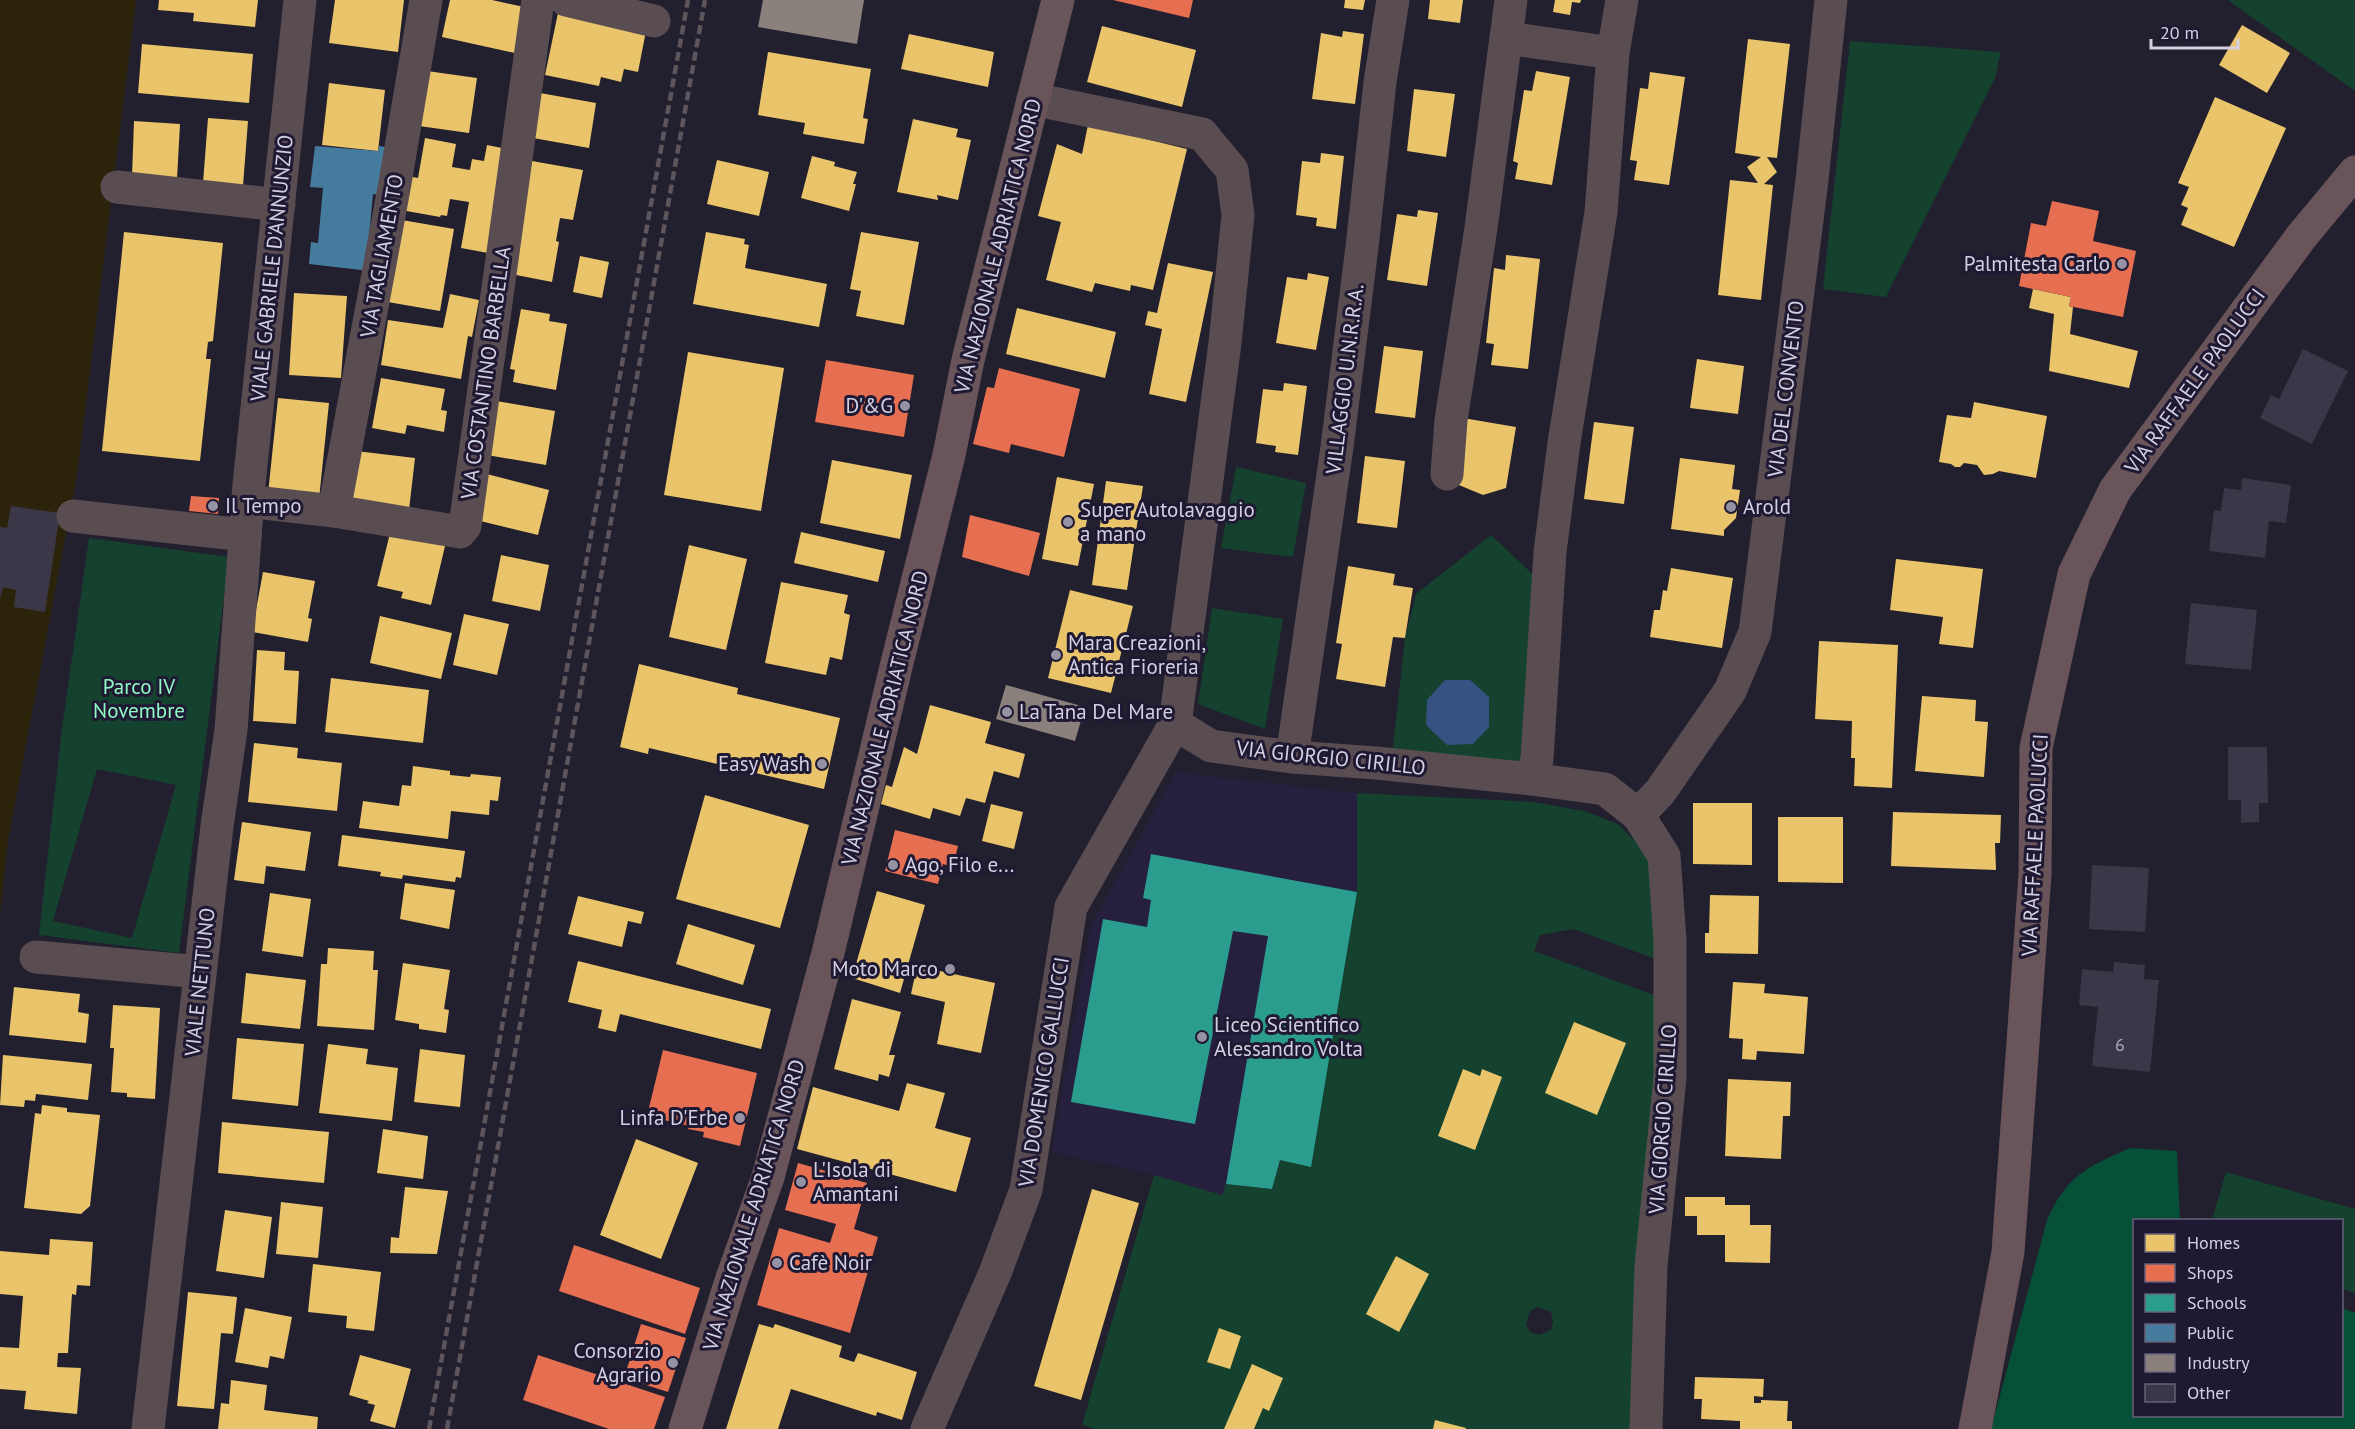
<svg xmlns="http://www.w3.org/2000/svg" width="2355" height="1429" font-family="'PT Sans',sans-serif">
	<rect width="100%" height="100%" fill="#221f2e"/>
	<path fill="#261f3e" d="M1176 772 1357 793V892L1272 1189 1227 1184 1222 1195 1154 1175 1052 1152 1090 927Z"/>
	<g fill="#14422f" fill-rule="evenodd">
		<path d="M2228 0H2355V91L2239 8Z"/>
		<path d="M1850 41 2001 52 1995 78 1886 297 1823 289Z"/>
		<path d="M1236 467 1306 483 1293 557 1221 548Z"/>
		<path d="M1491 535 1539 580 1527 773 1392 756 1405 638 1416 594Z"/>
		<path d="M89 538 229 557 179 953 39 935 62 728ZM97 769 176 785 132 938 53 921Z"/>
		<path d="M1212 608 1283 619 1265 729 1198 704Z"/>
		<path d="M1357 793 1534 802 1584 811 1618 824 1651 857 1666 963 1574 929 1540 935 1534 951 1665 999 1638 1429H1470L1435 1421 1433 1429H1095L1082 1425 1154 1175 1222 1195 1226 1184 1272 1189 1357 892ZM1538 1307 1551 1312 1553 1322 1551 1330 1539 1335 1530 1332 1526 1324 1530 1311Z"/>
		<path d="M2226 1172 2355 1209V1293L2342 1289V1220H2212Z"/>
	</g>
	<path fill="#055036" d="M2130 1148 2177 1151 2180 1220H2134V1416H2342V1308L2355 1313V1429H1991L2047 1220C2067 1175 2087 1167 2130 1148Z"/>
	<path fill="#2c240a" d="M0 0H136L77 475 8 840 0 914Z"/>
	<path fill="#365283" d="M1445 680H1470L1489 697V727L1473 744 1447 745 1426 725 1427 700Z"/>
	<g fill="#e9c46a">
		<path d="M159 0H258L255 27 193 21 194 13 158 10Z"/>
		<path d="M335 0H404L398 52 329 43Z"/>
		<path d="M450 0H492L524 7 515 53 442 37Z"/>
		<path d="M1345 0H1365L1363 10 1344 8Z"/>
		<path d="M1430 0H1463L1460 23 1428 19Z"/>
		<path d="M1555 0H1581L1580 3 1572 2 1570 15 1553 12Z"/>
		<path d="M558 13 646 31 638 72 624 69 621 82 601 77 599 86 545 75Z"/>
		<path d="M2242 25 2290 53 2267 93 2219 65Z"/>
		<path d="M1102 26 1196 50 1182 107 1087 82Z"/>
		<path d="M1343 31 1364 34 1355 104 1312 99 1321 33 1342 37Z"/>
		<path d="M909 34 994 52 988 87 901 69Z"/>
		<path d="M1748 39 1790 44 1777 158 1767 157 1777 172 1764 184 1773 185 1761 300 1718 295 1730 180 1758 183 1747 167 1761 157 1735 153Z"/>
		<path d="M142 44 253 54 249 103 138 93Z"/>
		<path d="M768 52 871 69 863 118 868 119 864 144 803 134 805 123 758 115Z"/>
		<path d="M420 70 477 78 469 133 412 125Z"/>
		<path d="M1536 71 1570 77 1552 185 1515 179 1518 163 1513 161 1524 90 1532 91Z"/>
		<path d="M1650 72 1685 77 1669 185 1634 180 1637 161 1630 160 1640 88 1648 89Z"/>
		<path d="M329 83 385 90 378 151 322 145Z"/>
		<path d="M1414 89 1455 94 1446 157 1407 151Z"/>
		<path d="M540 93 596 103 589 148 533 138Z"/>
		<path d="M2215 97 2286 128 2234 247 2181 225 2188 208 2181 205 2189 187 2178 183Z"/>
		<path d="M208 118 248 121 243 186 203 183Z"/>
		<path d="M913 119 958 129 956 137 971 140 958 200 937 195 938 200 897 192Z"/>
		<path d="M134 121 180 124 177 179 132 176Z"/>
		<path d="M1088 125 1187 149 1153 290 1131 285 1130 291 1095 283 1092 292 1046 280 1061 222 1038 216 1057 144 1082 154Z"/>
		<path d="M425 138 456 144 452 167 470 170 472 159 484 161 487 145 507 149 488 253 461 248 469 202 450 199 447 216 441 215 440 217 401 210 407 176 418 178Z"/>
		<path d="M1321 153 1344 156 1336 229 1316 226 1317 218 1296 215 1302 161 1320 163Z"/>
		<path d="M812 156 835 162 834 166 857 172 853 184H856L849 211 801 198Z"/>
		<path d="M717 160 769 172 759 216 707 204Z"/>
		<path d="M532 161 583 170 573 220 560 218 556 241 559 242 552 282 511 274Z"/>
		<path d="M1418 210 1438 213 1427 286 1387 280 1397 214 1417 217Z"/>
		<path d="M396 219 454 229 440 311 382 301Z"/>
		<path d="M124 232 223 243 213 341 208 342 206 359H211L200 461 102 451Z"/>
		<path d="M706 232 745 239 744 244 749 245 745 268 827 284 819 327 693 304Z"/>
		<path d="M861 232 919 242 904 325 856 316 861 291 850 289Z"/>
		<path d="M1506 255 1540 259 1528 369 1491 365 1494 344 1486 343 1494 268 1505 270Z"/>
		<path d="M580 256 609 262 602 298 573 292Z"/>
		<path d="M1168 263 1213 272 1186 402 1149 394 1162 329 1145 325 1148 311 1157 313Z"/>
		<path d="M1308 273 1329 277 1316 350 1276 343 1287 277 1307 280Z"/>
		<path d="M2033 289 2071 297 2069 306 2073 307 2070 334 2138 351 2129 388 2049 371 2054 314 2029 308Z"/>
		<path d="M294 293 347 296 341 378 289 375Z"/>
		<path d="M450 294 479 300 472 337 468 336 461 379 381 365 388 320 443 328Z"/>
		<path d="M1017 308 1116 332 1105 378 1006 354Z"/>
		<path d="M521 309 550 314 549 321 567 324 556 390 513 382 515 370 510 369Z"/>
		<path d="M1384 346 1423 351 1415 418 1375 413Z"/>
		<path d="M688 352 784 368 761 511 664 495Z"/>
		<path d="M1697 359 1744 366 1738 414 1690 408Z"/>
		<path d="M381 378 445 389 441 410 447 411 444 432 407 425 405 434 372 428Z"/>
		<path d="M1284 383 1307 386 1298 455 1275 452 1276 446 1256 443 1263 389 1283 391Z"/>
		<path d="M278 398 329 403 319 499 268 494Z"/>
		<path d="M496 401 555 411 546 465 487 455Z"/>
		<path d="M1974 402 2047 416 2036 478 1999 471 1993 474 1984 475 1977 465 1964 463 1960 467H1955L1951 464 1939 462 1947 415 1971 418Z"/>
		<path d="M1463 418 1516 427 1506 488 1483 495 1454 483Z"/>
		<path d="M1594 422 1634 427 1624 504 1584 499Z"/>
		<path d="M356 451 415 458 409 510 350 503Z"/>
		<path d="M1365 456 1405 461 1397 528 1357 523Z"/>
		<path d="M1680 458 1735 465 1732 489 1740 490 1736 518 1724 530V536L1671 529Z"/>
		<path d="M832 460 912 475 900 539 820 523Z"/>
		<path d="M483 473 549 490 538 535 472 519Z"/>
		<path d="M1057 477 1094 484 1078 566 1042 559Z"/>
		<path d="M1106 481 1143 486 1127 590 1092 585Z"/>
		<path d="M391 529 446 542 431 605 401 598 403 592 377 586Z"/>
		<path d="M801 532 885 551 878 582 794 563Z"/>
		<path d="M689 545 747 559 726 650 669 637Z"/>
		<path d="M501 555 549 565 540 611 492 601Z"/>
		<path d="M1896 559 1983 569 1973 648 1939 644 1943 617 1890 610Z"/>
		<path d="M1348 566 1395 574 1393 585 1413 588 1405 638 1393 637 1385 687 1336 679 1342 644 1336 643Z"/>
		<path d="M1671 568 1733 578 1722 648 1650 637 1654 610H1660L1663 590 1667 591Z"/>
		<path d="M263 572 315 581 308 618 312 619 308 642 252 632Z"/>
		<path d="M781 582 848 595 844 613 850 615 842 660 830 657 826 675 765 663Z"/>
		<path d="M1070 590 1133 606 1111 693 1048 678Z"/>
		<path d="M464 614 509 624 497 675 453 665Z"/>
		<path d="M380 616 452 633 441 679 370 663Z"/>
		<path d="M1819 641 1898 645 1892 788 1854 786 1855 758H1851L1852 721 1815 719Z"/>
		<path d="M257 650 285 652 284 670 299 671 296 724 253 721Z"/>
		<path d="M639 664 738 688 737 694 840 718 824 789 649 748 648 754 620 747Z"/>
		<path d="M331 678 429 690 423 743 325 732Z"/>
		<path d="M1922 696 1976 700 1975 721 1988 722 1984 777 1915 771Z"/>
		<path d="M930 705 991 722 985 743 1025 754 1019 778 994 771 985 803 966 798 960 816 933 808 930 819 881 804 886 785 892 787 904 747 917 754Z"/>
		<path d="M254 743 298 748 297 758 342 763 337 811 248 802Z"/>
		<path d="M413 766 450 771V775L470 777 471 774 501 777 498 801 490 800 489 815 451 811 448 839 359 828 363 801 399 806 402 785 411 786Z"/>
		<path d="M705 795 809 825 780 928 676 899Z"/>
		<path d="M1693 803H1752V865L1693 864Z"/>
		<path d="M991 804 1023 812 1014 849 982 841Z"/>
		<path d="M1893 812 2001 815 2000 843H1995L1996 870 1891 866Z"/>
		<path d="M1778 817H1843V883L1778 882Z"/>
		<path d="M242 822 311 832 305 871 266 866 264 884 234 880Z"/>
		<path d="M342 835 465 851 461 878 456 877 455 882 403 875 402 879 380 876 381 872 338 866Z"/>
		<path d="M405 883 455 890 449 929 400 919Z"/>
		<path d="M877 891 925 905 900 993 852 978Z"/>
		<path d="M270 893 311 899 303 957 262 951Z"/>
		<path d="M1710 895 1759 896 1758 954 1705 953V933H1709Z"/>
		<path d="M578 896 644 912 641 924 628 921 622 947 568 934Z"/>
		<path d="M688 924 755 945 743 985 676 964Z"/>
		<path d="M328 948 374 951 373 970H378L374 1030 317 1026 321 964H327Z"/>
		<path d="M578 961 771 1009 761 1049 620 1014 616 1032 598 1028 602 1010 568 1002Z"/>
		<path d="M403 963 450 970 444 1009 449 1010 446 1033 419 1029V1024L395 1020Z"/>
		<path d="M917 966 995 983 981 1053 937 1044 945 1002 911 994Z"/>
		<path d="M246 973 306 980 300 1029 241 1023Z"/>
		<path d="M1733 982 1765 984 1764 993 1808 997 1804 1054 1757 1051 1756 1060 1742 1059 1743 1039 1729 1038Z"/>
		<path d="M14 987 80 994 78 1012 89 1014 86 1043 9 1035Z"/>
		<path d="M852 999 901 1012 889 1055H895L889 1077 879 1074 878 1081 834 1069Z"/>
		<path d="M113 1005 160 1008 155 1099 127 1097V1093L111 1092 114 1048H110Z"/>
		<path d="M1574 1022 1626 1043 1597 1115 1545 1093Z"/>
		<path d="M237 1038 304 1044 298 1106 232 1099Z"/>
		<path d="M328 1044 368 1049 366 1064 398 1068 392 1121 319 1113Z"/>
		<path d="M420 1049 465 1055 460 1107 414 1102Z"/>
		<path d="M3 1055 92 1064 88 1100 36 1094 35 1101 25 1100 24 1107 0 1105Z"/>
		<path d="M1463 1069 1480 1076 1482 1069 1502 1077 1475 1150 1438 1136Z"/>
		<path d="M1728 1079 1791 1082 1790 1116H1783L1781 1159 1725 1156Z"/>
		<path d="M907 1083 945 1093 935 1128 971 1138 956 1192 797 1149 813 1087 899 1111Z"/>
		<path d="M42 1105 67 1108V1112L100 1115 90 1206 81 1214 24 1208 35 1113 41 1114Z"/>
		<path d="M222 1122 329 1132 324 1183 218 1173Z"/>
		<path d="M383 1129 428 1136 423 1179 377 1173Z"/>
		<path d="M636 1139 698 1163 661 1259 600 1235Z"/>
		<path d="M405 1187 448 1191 437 1254 390 1253 391 1237 399 1238Z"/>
		<path d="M1092 1189 1139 1203 1081 1400 1034 1386Z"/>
		<path d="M1685 1197H1725V1205H1750V1225H1771L1770 1263 1725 1262V1235H1697V1216H1685Z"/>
		<path d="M281 1202 323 1207 318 1258 276 1254Z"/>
		<path d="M225 1210 272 1217 264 1278 216 1271Z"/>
		<path d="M50 1239 93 1242 90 1286 77 1285 76 1295 72 1294 68 1353H58L57 1367 81 1368 77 1414 24 1409 26 1391 0 1389V1347L19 1348 23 1296 0 1294V1251L49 1255Z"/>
		<path d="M1396 1256 1429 1274 1399 1332 1366 1314Z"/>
		<path d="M313 1264 381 1272 374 1331 346 1328 347 1316 308 1312Z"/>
		<path d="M188 1292 237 1297 233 1334 221 1333 214 1409 177 1406Z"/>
		<path d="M245 1308 292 1317 284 1359 270 1356 268 1368 235 1362Z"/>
		<path d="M759 1324 773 1328 775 1324 842 1346 839 1357 854 1362 858 1353 917 1372 902 1420 877 1412 876 1416 791 1389 778 1429H726Z"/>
		<path d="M1219 1328 1241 1336 1230 1369 1207 1362Z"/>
		<path d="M360 1355 411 1369 395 1428 370 1421 375 1405 367 1403 369 1401 349 1395Z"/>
		<path d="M1252 1364 1283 1378 1269 1411 1263 1408 1254 1429H1224Z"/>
		<path d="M1695 1377 1764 1379 1763 1397 1754 1396V1403H1761V1400L1788 1401 1787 1421H1792V1429H1740V1421L1701 1419 1702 1399H1694Z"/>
		<path d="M231 1380 267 1385 264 1410 318 1417 317 1429H218L221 1403 229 1404Z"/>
		<path d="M1435 1420 1466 1428V1429H1433Z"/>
	</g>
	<g fill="#e76f51">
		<path d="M1113 0H1193L1189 18Z"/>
		<path d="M2052 201 2099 211 2093 241 2136 251 2123 317 2069 306 2071 297 2019 286 2031 223 2046 226Z"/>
		<path d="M826 360 914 375 904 437 815 422Z"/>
		<path d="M999 368 1080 389 1064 457 1011 444 1009 453 973 444 987 387 994 388Z"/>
		<path d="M191 496 219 498 218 514 189 511Z"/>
		<path d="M970 515 1040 533 1029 576 962 557Z"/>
		<path d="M895 830 958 846 953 867 943 864 938 884 885 871Z"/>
		<path d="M663 1050 757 1073 740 1146 703 1137 704 1132 688 1129 689 1126 647 1116Z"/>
		<path d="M798 1163 867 1183 854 1229 878 1237 850 1333 757 1305 779 1228 830 1243 836 1224 785 1210Z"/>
		<path d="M574 1245 700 1288 685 1334 559 1291Z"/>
		<path d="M641 1324 686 1338 668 1392 624 1378Z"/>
		<path d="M538 1355 665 1397 654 1429H609L523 1400Z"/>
	</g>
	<path fill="#2a9d8f" d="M1151 854 1357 892 1311 1167 1280 1160 1272 1189 1226 1184 1268 936 1233 931 1195 1124 1071 1102 1103 919 1147 927 1151 900 1143 898Z"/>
	<path fill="#457b9d" d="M315 146 378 151 379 146 392 148 382 195 373 194 368 247 370 271 309 264 311 242 318 243 323 188 310 187Z"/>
	<g fill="#8a817c">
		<path d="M763 0H864L857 44 758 27Z"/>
		<path d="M1006 685 1085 707 1075 741 996 719Z"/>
	</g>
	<g fill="#3b3748">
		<path d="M2303 349 2348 371 2312 444 2260 418 2271 395 2279 399Z"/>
		<path d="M2242 478 2291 485 2286 523 2269 521 2265 558 2209 551 2214 510 2221 511 2224 488 2241 490Z"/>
		<path d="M11 506 60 513 45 612 14 607 16 590 3 587 0 599V527L7 528Z"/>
		<path d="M2191 603 2257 610 2251 670 2185 664Z"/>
		<path d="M2228 747H2267L2268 803H2259V822L2241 823V800H2228Z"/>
		<path d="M2092 865 2149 868 2145 932 2089 929Z"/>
		<path d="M2114 962 2145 965 2144 979 2159 980 2150 1072 2092 1066 2098 1007 2079 1005 2082 969 2113 972Z"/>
	</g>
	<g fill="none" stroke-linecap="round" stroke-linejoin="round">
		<g stroke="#5a4d52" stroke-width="33">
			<path d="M566 0 654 21"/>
			<path d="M1506 38 1613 53"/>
			<path d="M117 187 279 205"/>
			<path d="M1447 474 1451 420 1481 228 1511 0"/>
			<path d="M247 501 334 511 460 532 465 526 538 0"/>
			<path d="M334 511 395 183 426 0"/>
			<path d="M73 516 245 535"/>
			<path d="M1175 724 1211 746 1292 757 1376 763 1532 779 1605 789 1638 815 1664 856 1670 940V1078L1651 1266 1646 1429"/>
			<path d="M1292 757 1337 447 1362 247 1380 82 1393 0"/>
			<path d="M1532 779 1537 759 1550 552 1564 443 1601 212 1613 53 1622 0"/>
			<path d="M1638 815 1660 792 1730 691 1755 632 1812 180 1831 0"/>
			<path d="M36 957 200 972"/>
			<path d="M148 1429 217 826 231 730 249 484 300 0"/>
			<path d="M927 1429 995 1273 1026 1190 1071 907 1175 724 1225 343 1238 215 1232 170 1202 134 1033 99"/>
		</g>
		<g stroke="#69545a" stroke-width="33">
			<path d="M685 1429 731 1281 768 1177 828 953 896 667 949 455 968 360 1058 0"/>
			<path d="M1975 1429 2008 1252 2035 874 2036 748 2074 574 2115 490 2301 237 2355 172"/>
		</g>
		<g stroke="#5e555c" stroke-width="4.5" stroke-dasharray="9 4.5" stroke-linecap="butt">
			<path d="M429 1429 688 0"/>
			<path d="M447 1429 705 0"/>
		</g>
	</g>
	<g fill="#9592a3" stroke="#1f1934" stroke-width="2">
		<circle cx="2122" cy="264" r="6"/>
		<circle cx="905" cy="406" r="6"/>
		<circle cx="213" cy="506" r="6"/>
		<circle cx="1731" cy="507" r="6"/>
		<circle cx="1068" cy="522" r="6"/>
		<circle cx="1056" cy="655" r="6"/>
		<circle cx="1007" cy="712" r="6"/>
		<circle cx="822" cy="764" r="6"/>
		<circle cx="893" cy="865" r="6"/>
		<circle cx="950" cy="969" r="6"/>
		<circle cx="1202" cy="1037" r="6"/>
		<circle cx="740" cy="1118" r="6"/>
		<circle cx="801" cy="1182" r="6"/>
		<circle cx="777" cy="1263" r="6"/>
		<circle cx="673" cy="1363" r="6"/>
	</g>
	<g text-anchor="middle" stroke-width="6" stroke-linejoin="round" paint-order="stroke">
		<g font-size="18" fill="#adaabc">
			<text x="2120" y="1051">6</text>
		</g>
		<g font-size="21" fill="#d3d0e2" stroke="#1f1934">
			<text transform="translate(998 246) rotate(-76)" y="7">VIA NAZIONALE ADRIATICA NORD</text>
			<text transform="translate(382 256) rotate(-80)" y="7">VIA TAGLIAMENTO</text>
			<text transform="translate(272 268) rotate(-84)" y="7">VIALE GABRIELE D'ANNUNZIO</text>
			<text transform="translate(486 373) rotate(-82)" y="7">VIA COSTANTINO BARBELLA</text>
			<text transform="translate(1345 379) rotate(-83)" y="7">VILLAGGIO U.N.R.R.A.</text>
			<text transform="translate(2195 381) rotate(-54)" y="7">VIA RAFFAELE PAOLUCCI</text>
			<text transform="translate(1786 389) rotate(-83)" y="7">VIA DEL CONVENTO</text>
			<text transform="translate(885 718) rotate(-76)" y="7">VIA NAZIONALE ADRIATICA NORD</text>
			<text transform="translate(1331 758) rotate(6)" y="7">VIA GIORGIO CIRILLO</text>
			<text transform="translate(2035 845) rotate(-87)" y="7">VIA RAFFAELE PAOLUCCI</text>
			<text transform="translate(200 982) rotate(-84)" y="7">VIALE NETTUNO</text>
			<text transform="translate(1044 1072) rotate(-81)" y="7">VIA DOMENICO GALLUCCI</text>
			<text transform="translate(1663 1119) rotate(-86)" y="7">VIA GIORGIO CIRILLO</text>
			<text transform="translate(754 1205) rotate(-73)" y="7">VIA NAZIONALE ADRIATICA NORD</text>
		</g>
		<g font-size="21" fill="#d3d0e2" stroke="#1f1934" text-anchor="start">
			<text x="2110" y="271" text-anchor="end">Palmitesta Carlo</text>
			<text x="893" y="413" text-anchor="end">D'&amp;G</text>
			<text x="225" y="513">Il Tempo</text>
			<text x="1743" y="514">Arold</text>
			<text x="1080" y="517">Super Autolavaggio<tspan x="1080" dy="24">a mano</tspan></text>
			<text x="1068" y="650">Mara Creazioni,<tspan x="1068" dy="24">Antica Fioreria</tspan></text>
			<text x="1019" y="719">La Tana Del Mare</text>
			<text x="810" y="771" text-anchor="end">Easy Wash</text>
			<text x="905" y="872">Ago, Filo e...</text>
			<text x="938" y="976" text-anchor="end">Moto Marco</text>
			<text x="1214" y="1032">Liceo Scientifico<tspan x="1214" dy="24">Alessandro Volta</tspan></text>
			<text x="728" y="1125" text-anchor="end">Linfa D'Erbe</text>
			<text x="813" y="1177">L'Isola di<tspan x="813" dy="24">Amantani</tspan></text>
			<text x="789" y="1270">Cafè Noir</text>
			<text x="661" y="1358" text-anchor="end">Consorzio<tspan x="661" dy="24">Agrario</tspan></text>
		</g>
		<g font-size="21" fill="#91f9c3" stroke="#1f1934">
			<text x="139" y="694">Parco IV<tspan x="139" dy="24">Novembre</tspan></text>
		</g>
	</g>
	<rect x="2133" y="1219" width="210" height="198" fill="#1f1934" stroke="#67627a" stroke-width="1.5"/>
	<rect x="2145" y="1234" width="30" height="18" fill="#e9c46a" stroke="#67627a" stroke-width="1.5"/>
	<text x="2187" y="1249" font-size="18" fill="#d3d0e2">Homes</text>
	<rect x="2145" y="1264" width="30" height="18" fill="#e76f51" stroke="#67627a" stroke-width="1.5"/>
	<text x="2187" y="1279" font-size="18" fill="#d3d0e2">Shops</text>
	<rect x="2145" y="1294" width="30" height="18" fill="#2a9d8f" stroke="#67627a" stroke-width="1.5"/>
	<text x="2187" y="1309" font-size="18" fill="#d3d0e2">Schools</text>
	<rect x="2145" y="1324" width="30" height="18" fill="#457b9d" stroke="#67627a" stroke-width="1.5"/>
	<text x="2187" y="1339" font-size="18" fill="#d3d0e2">Public</text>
	<rect x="2145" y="1354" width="30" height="18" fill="#8a817c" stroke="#67627a" stroke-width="1.5"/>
	<text x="2187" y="1369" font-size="18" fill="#d3d0e2">Industry</text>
	<rect x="2145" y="1384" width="30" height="18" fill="#3b3748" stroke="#67627a" stroke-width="1.5"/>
	<text x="2187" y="1399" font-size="18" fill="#d3d0e2">Other</text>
	<path d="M2151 39v9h87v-9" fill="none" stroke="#d3d0e2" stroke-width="3"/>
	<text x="2160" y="39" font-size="18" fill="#d3d0e2" stroke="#1f1934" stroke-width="4.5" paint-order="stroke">20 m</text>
</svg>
